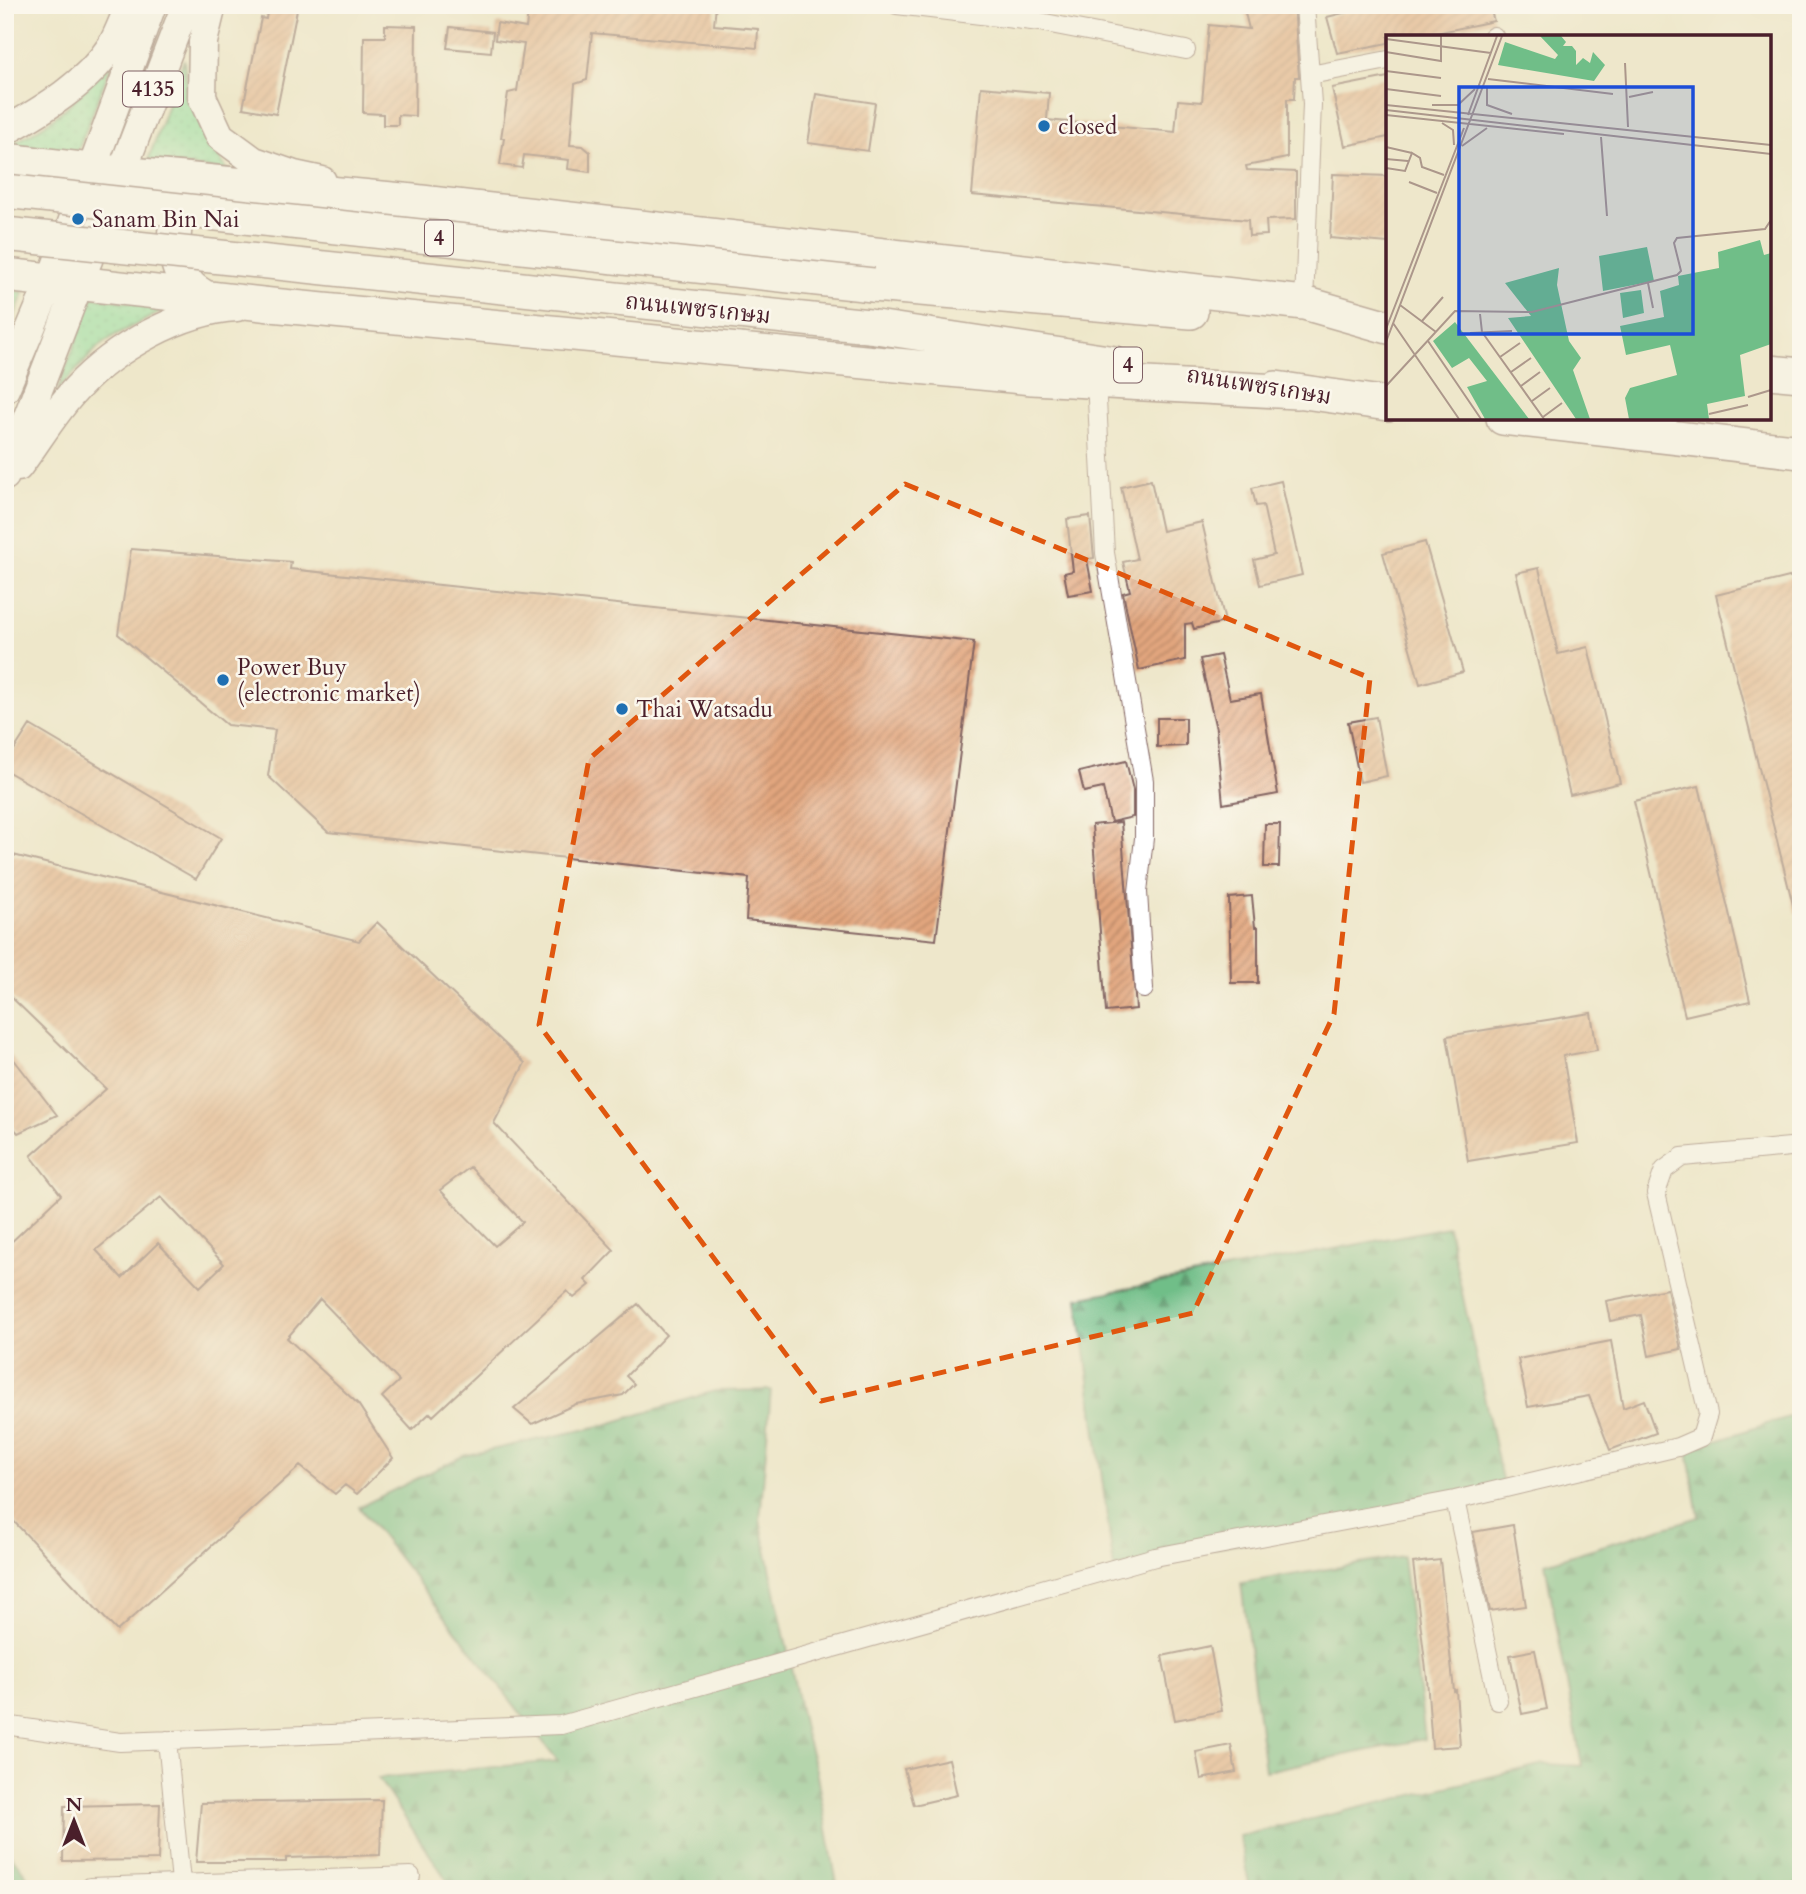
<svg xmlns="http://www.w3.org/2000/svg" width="1806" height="1894" viewBox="0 0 1806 1894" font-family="Cardo,'Noto Serif Thai',serif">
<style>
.grass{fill:url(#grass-dots);stroke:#6a8066;stroke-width:2}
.forest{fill:url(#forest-firs);stroke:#5d6e5a;stroke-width:2}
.building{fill:url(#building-hatch);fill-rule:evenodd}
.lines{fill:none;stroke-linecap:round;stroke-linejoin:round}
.street-casing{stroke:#836563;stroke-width:20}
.primary-casing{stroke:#836563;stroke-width:31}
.highway-casing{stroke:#836563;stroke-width:36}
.street{stroke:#fff;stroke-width:18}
.primary{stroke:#fff;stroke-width:28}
.highway{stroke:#fff;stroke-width:33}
.highway-bridge-casing{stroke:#836563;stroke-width:36;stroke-linecap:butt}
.highway-bridge{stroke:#fff;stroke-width:33}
.marked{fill:none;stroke:#e0560e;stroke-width:5;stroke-dasharray:14 9;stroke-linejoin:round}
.poi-dot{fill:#1f6fb2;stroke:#fbf7ec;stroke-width:2.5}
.labels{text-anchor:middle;stroke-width:5;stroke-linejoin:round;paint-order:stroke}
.shield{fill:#fbf7ec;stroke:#7f6065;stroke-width:2}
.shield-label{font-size:21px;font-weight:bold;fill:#4a1f2b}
.poi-label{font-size:23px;fill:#4a1f2b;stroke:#fbf7ec;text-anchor:start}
.street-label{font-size:23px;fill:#4a1f2b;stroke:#fbf7ec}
.inset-road{fill:none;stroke:#ac978b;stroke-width:2}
.view{fill:#1d4ed8;fill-opacity:0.15;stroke:#1d4ed8;stroke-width:3.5}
.inset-edge{fill:none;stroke:#4a1f2b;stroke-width:3.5}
</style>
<defs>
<pattern id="grass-dots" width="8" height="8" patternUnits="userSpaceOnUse" patternTransform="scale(1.75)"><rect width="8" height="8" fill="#8be0a2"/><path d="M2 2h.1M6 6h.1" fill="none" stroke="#79c08c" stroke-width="1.8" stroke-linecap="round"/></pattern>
<pattern id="forest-firs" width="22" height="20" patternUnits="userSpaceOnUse" patternTransform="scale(1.75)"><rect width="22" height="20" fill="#70be88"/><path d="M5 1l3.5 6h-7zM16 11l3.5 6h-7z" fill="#5e9a6f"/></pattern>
<pattern id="building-hatch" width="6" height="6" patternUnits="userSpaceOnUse" patternTransform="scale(1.75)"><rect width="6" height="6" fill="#e2a67e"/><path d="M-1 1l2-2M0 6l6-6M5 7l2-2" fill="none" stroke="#b98767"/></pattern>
</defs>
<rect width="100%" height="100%" fill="#fbf7ec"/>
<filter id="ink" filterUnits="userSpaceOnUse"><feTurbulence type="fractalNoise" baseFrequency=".0143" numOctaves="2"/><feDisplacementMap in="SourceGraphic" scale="14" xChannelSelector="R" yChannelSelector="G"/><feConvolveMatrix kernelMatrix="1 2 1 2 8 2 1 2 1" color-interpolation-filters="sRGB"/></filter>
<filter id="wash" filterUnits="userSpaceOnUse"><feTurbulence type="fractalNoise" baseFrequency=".00686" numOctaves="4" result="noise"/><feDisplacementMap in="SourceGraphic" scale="28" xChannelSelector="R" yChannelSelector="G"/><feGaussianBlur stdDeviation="1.57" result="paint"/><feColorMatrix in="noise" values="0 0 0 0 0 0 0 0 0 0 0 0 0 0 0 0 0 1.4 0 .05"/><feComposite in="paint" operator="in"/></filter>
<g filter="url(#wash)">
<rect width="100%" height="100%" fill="#eee7cb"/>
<path class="grass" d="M184,59C187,104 202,134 228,171L148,161Z
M113,60L78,151L5,146C50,130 81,93 113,60Z
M5,290L24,292L5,339Z
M93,297L169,308L115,335L98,347L57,391Z"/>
<path class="forest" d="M1448,1227L1504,1489L1114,1569L1078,1298Z
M771,1390L760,1520L805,1733L816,1770L838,1889H453L378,1778L558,1761L359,1507L463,1456L605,1425L715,1391Z
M1801,1415V1889H1250L1239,1836L1544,1764L1582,1766L1545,1563L1699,1517L1688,1449L1792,1416Z
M1403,1557L1425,1739L1265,1771L1241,1583Z
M5,1847L37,1889H5Z"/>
<g id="blocks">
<path class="building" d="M268,5H298L276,114L243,108L261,18L266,19Z
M529,5H716L714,25L758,29L757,48L592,33L587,80L575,84L570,145L583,146L590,152V172L568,169L569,160L524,155L522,168L500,165L504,138H501L508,93L517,91L524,44L495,40L497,23L526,28Z
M1243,5H1294L1299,77H1295L1294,99H1287V158L1246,166L1247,170L1296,172V219L1266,220L1267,235L1249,236L1248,220L972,195L981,87L1049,93L1047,120L1175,132L1178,100L1202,102L1209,25L1249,29Z
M1376,5H1489L1494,21L1417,37H1388V43L1337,53L1327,17Z
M385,25L416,26L415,116L398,115V125H383V114L363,113L364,37H385Z
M450,27L493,32L491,52L447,48Z
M1388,77V137L1345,146L1332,88Z
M816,94L875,103L868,151L808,143Z
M1333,174L1388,176V243L1330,238Z
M1151,480L1162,531L1202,522L1225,622L1194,629L1192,623L1185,624V660L1139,670L1123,593L1130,591L1123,562L1137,559L1121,487Z
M1281,481L1302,575L1260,585L1254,560L1274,555L1263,505L1256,506L1252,488Z
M1090,516L1094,558L1087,559L1093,591L1068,595L1064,573L1073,571L1067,519Z
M1425,542L1463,672L1420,684L1383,553Z
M131,549L291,562L290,569L974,642L936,940L746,920L749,878L328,832L268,776L275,730L227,725L118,634Z
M1539,568L1558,654L1588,647L1620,783L1570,795L1516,573Z
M1801,574V657L1796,658L1801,677V912L1795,913L1716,595Z
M1220,655L1230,699L1261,694L1278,794L1223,804L1216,729L1200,659Z
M1376,717L1387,776L1360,782L1348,722Z
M1157,718H1186V746L1157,747Z
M30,725L221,838L196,879L5,770V764Z
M1126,761L1133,790V817L1111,822L1103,788L1084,792L1079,772Z
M1699,786L1750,1001L1685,1016L1634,801Z
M1121,822L1136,1009L1106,1012L1092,825Z
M1265,824H1280L1279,867H1264Z
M5,853L359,941L377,922L525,1063L494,1123L614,1250L585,1280L590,1285L574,1298L567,1291L433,1416L430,1413L412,1430L382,1397L399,1381L320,1299L287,1338L358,1404L393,1458L357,1494L345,1485L335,1494L300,1466L117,1631L5,1512V1248L61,1195L31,1156L106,1089L5,991ZM470,1167L523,1222L495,1246L440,1190ZM161,1197L224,1264L200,1287L158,1243L122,1278L96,1250Z
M1252,896L1255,927H1258V983H1231L1229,898Z
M1591,1013L1597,1050L1563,1056L1578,1143L1468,1161L1447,1036Z
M5,1048L57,1115L18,1133L5,1118Z
M1667,1289L1681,1349L1649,1356L1641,1315L1610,1321L1606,1301Z
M638,1304L666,1335L626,1376L634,1384L623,1395L576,1404L532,1424L514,1409Z
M1611,1341L1623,1408L1644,1400L1656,1433L1610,1450L1589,1396L1528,1407L1518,1359Z
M1513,1525L1526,1606L1490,1611L1473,1532Z
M1440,1560L1454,1691L1456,1690L1460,1746L1432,1748L1427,1678L1413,1563Z
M1210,1646L1222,1711L1175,1720L1162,1656Z
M1535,1650L1547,1709L1522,1714L1510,1655Z
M1231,1745L1236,1772L1201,1779L1196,1752Z
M949,1759L957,1795L914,1805L904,1769Z
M382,1800L380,1855L286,1858V1862H196L201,1803Z
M160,1804L158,1860L63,1861L64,1806Z"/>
</g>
</g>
<g filter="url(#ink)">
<use href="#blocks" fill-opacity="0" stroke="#836563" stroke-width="2"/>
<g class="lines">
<g class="street-casing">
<path id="street" d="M897,5L1040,22L1186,50
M1492,37L1494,36
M1310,75L1388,60
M1304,303L1312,104L1305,5
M1096,381L1105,553L1144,781V838L1138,892L1144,989
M1455,1500L1498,1701
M5,1725L120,1742L561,1725L1155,1557L1455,1500L1678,1447L1701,1437L1708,1414L1656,1193L1664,1170L1682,1157L1801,1146
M167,1740L181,1882L185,1889
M90,1887L411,1876"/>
</g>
<g class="primary-casing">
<path id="primary" d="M212,5L203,42L202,97L220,136L254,161L294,175L322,181
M5,131C43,110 88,83 112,45C119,33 124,18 130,5
M5,389L51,280L152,5
M18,467C37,442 54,412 76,389C114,348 181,310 237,307
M5,476L186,5"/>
</g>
<g class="highway-casing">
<path id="highway" d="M5,160L90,170L413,201L1304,303L1388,327
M199,192C167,206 169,260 188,284C192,290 200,294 206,298
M5,275L271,305L1032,378L1297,392
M873,285L1191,312
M869,326L1115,363
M1769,372L1801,375
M1276,388L1388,404
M1503,418L1801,452"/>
</g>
<use href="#street" class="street"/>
<use href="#primary" class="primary"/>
<use href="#highway" class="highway"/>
<g class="highway-bridge-casing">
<path id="highway-bridge" d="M5,191L873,285
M5,234L869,326"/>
</g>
<use href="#highway-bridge" class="highway-bridge"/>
</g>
</g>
<path d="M0 0H1806V1894H0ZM905,484L1370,678L1334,1014L1193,1313L821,1401L539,1025L589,759Z" fill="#eee7cb" fill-opacity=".55" fill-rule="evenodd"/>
<path class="marked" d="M905,484L1370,678L1334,1014L1193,1313L821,1401L539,1025L589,759Z"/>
<g class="poi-dot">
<circle cx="1044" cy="126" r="7"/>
<circle cx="78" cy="219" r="7"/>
<circle cx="223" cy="680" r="7"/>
<circle cx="622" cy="709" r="7"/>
</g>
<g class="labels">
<g class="shield">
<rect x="123" y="71.5" width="60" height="35" rx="5"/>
<rect x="425" y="220.5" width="28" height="35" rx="5"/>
<rect x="1114" y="347.5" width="28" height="35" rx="5"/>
</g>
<g class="shield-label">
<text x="153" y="96">4135</text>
<text x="439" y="245">4</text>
<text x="1128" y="372">4</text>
</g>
<g class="poi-label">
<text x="1058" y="134">closed</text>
<text x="92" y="227">Sanam Bin Nai</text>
<text x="237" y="675">Power Buy<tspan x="237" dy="26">(electronic market)</tspan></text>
<text x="636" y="717">Thai Watsadu</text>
</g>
<g class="street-label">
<text transform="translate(698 308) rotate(6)" y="8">ถนนเพชรเกษม</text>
<text transform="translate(1259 385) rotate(9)" y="8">ถนนเพชรเกษม</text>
</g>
</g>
<g transform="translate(1386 35)">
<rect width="385" height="385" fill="#eee7cb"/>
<path d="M154,1H175L180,7L177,11H186L190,16V30L197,23L204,28L207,17L219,30L208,46L112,30L119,7L169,24L172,20ZM374,205L378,220L385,218V309L354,320L359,361L321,369L323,384H243L239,363L244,353L291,340L284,310L240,320L234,291L278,282L274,256L293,250L292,241L333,233L332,217ZM261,212L268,246L217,256L213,221ZM173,233L171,250L183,306L195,323L187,335L204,384H190L122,283L145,281L119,248ZM255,255L258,278L237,283L234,258ZM69,287L143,384H99L81,352L101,346L83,323L66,333L47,306Z" fill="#70be88"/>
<path class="inset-road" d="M0,4L105,18M0,17L55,26V1M239,28L242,92M0,36L55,43M102,44L227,59M101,52V70L126,79M0,54L55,61M243,62L267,57M0,70L385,110M46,70H72L89,54M0,75L385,119M0,80L178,99M82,80L111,1M56,88L67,95L68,110M215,102L221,181M76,111L101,93M0,112L26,118M0,124L22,126M0,133L19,136L26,118L34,123L36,132L58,140M23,147L51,158M262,248L267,273M14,270L50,297M94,279L96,297L158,384M36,286L57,262M7,288L73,384M0,294L78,93M84,298L126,296M42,306L95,384M0,307L116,1M114,322L134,308M125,337L145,323M0,351L69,276L146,277L291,240L295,236L288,208L291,203L379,194L385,185M135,351L154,337M362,362L385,355M146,366L164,353M323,379L362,370M157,382L176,368"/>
<path class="view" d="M73,52H307V299H73Z"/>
<rect width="385" height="385" class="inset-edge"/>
</g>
<rect width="1806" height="1894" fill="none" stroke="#fbf7ec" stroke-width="28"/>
<g transform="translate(74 1821)" stroke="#fbf7ec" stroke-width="5" paint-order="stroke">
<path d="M0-5L12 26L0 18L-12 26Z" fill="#4a1f2b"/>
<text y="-10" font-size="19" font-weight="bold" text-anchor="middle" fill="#4a1f2b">N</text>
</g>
</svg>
